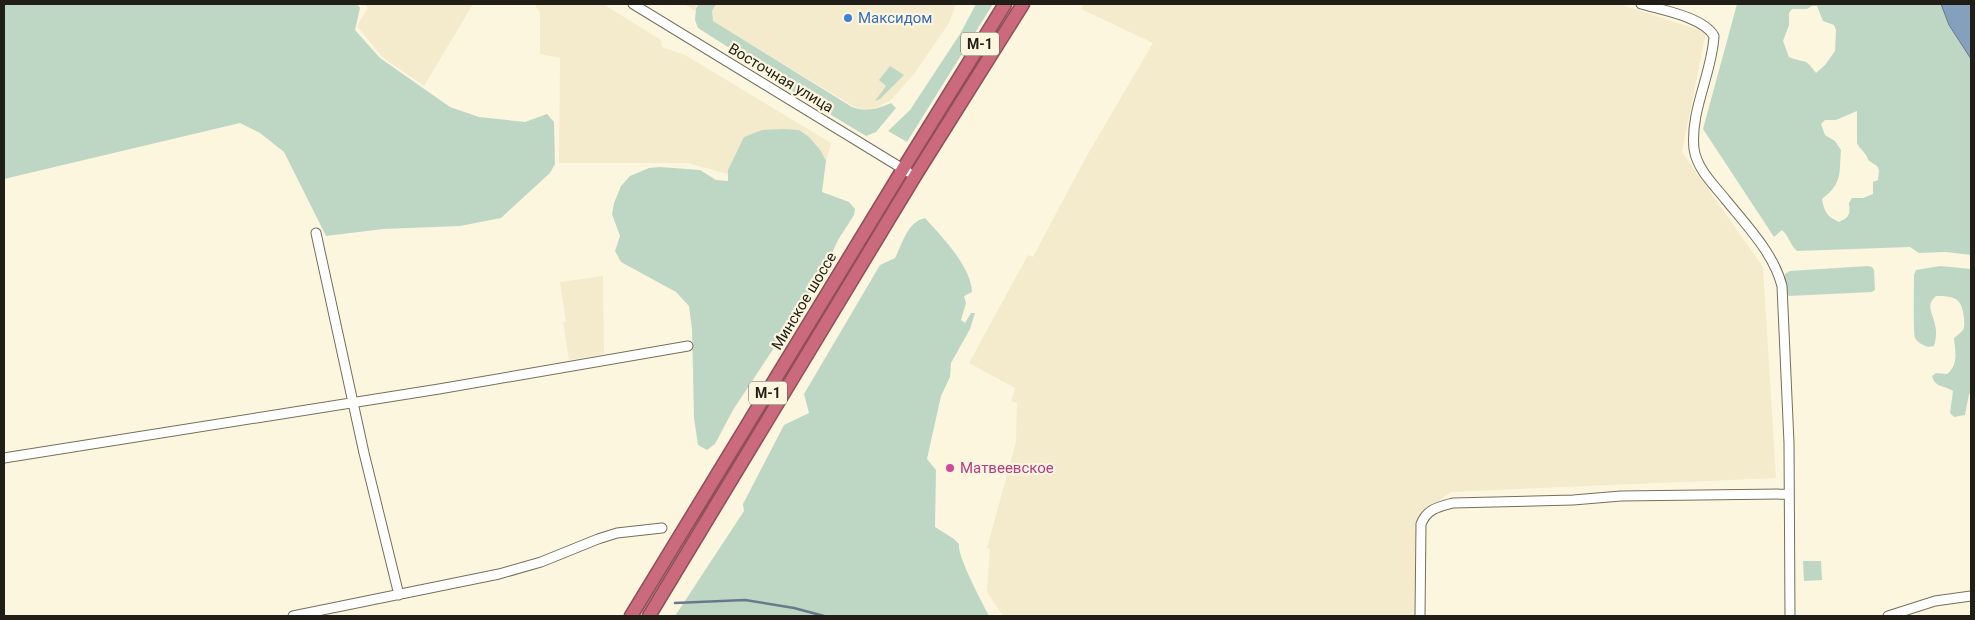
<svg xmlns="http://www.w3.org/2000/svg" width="1975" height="620" viewBox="0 0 1975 620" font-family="Roboto,sans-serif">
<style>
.built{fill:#f4ebcd}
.green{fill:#bed7c5;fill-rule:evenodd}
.water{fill:#85a0bc;stroke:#67798a}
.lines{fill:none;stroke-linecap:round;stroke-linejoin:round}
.stream{stroke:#67798a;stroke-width:2.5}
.minor-casing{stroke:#756f5b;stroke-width:11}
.highway-casing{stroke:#8f4f59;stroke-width:15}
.minor{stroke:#fff;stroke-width:9}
.highway{stroke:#cb6a7d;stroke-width:12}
.shop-dot{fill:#3f7fe0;stroke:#fcf6df;stroke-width:2}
.hotel-dot{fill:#d1479c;stroke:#fcf6df;stroke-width:2}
.labels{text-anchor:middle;stroke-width:4.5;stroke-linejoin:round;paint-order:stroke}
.shield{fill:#fcf6df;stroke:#625f52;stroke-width:1}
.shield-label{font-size:14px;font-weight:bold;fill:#201e16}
.shop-label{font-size:15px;fill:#366cbe;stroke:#fcf6df;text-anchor:start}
.street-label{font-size:15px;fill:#201e16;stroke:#fcf6df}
.hotel-label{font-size:15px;fill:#b23c85;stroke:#fcf6df;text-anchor:start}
</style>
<rect width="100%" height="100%" fill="#fcf6df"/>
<path class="built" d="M365,4H473L424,86L382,57L357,26L368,8Z
M534,4H603L661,40L662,47L685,55L831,143L817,197L687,163H559L560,58L540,54V12Z
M684,4H956L949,23L914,74L890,101L870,110L862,109L853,106Z
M1084,4H1619L1706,32L1682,152L1763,267L1776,478L1451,492L1423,512L1420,519L1416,616H1003L987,592L990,549L987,548L1016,442L1017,403L1011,401L1015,388L969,363L1028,255L1033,257L1085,159L1153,43L1081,9Z
M603,276L604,354L569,360L563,322H566L560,282Z"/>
<path class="green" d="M4,4H357L360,8L355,30L380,58L450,107L479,117L525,122L547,114L554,122L555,164L550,173L501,218L460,226L383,229L326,236L284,152L260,133L240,123L4,179Z
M699,4H716L712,11L713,21L852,107C867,112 877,109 891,103L896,108L876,132L866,136L772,79L742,56L698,28L695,20L696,9Z
M976,4H993L907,142L888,131L910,110L960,34Z
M1737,4H1941L1949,25L1971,59V255L1946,252L1919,253L1910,247L1797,251C1790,245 1789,236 1782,230L1774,237L1703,129ZM1812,6H1817L1823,21L1834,25L1836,30L1835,51L1825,65L1816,73C1804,56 1805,64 1789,57L1783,41L1789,25V13L1792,9H1807ZM1857,111V143C1860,150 1867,153 1868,160L1877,166L1879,170L1878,180L1873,182V194L1863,198H1852L1849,203C1850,214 1850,217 1839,222C1827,217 1824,211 1822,199C1843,183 1839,173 1841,150L1835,141L1825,135L1821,124L1825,120H1836Z
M890,66L904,75L880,99L875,101L886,86L879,80Z
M785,129L799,130L809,137L821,151L826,161L822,192L849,202L855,209L854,215L838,240L822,275L733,410L715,444L707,450L698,445L694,418L692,329L689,306L676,292L621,262L615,251L620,236L612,214L614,203L621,186L630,176L649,168L660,167L700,170L716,180L728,181V170L744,137L762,130Z
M925,218C942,237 971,266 972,292L964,296L966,303L961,320L965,323L971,313H975L970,329L951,363L950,377L941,396L927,459L936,470L935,527L954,539L959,544C957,556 982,602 989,616H675L744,511L743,504L784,425L809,413L804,394L880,265L895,258C903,243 907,222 925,218Z
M1868,266L1872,267L1874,270L1875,290L1872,292L1789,296L1785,292V274L1790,271Z
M1940,266L1971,269V393L1969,394L1965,415L1954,417L1950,413L1953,391C1944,385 1935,388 1932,376L1936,373L1947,374C1959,365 1955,351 1954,338C1957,335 1961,333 1963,330C1965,326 1964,322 1964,318C1962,298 1955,296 1936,296C1925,306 1933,313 1935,325C1937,331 1936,340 1934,346L1928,347C1923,345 1918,343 1915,338C1913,334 1914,285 1914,275L1916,270Z
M1803,561H1821L1822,580L1804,581Z"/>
<path class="water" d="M1941,4H1971V59L1949,25Z"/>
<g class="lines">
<path class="stream" d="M675,603L745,600L794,608L824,616"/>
<g class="minor-casing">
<path id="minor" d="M633,4L908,172
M1641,4C1662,10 1703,17 1714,36C1712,74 1690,110 1694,149C1697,169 1714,185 1726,200C1747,226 1774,254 1782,286L1789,443L1790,616
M316,233L364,453L399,595
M4,458L439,389L688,346
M293,616L499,574L541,562L598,539L617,533L662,528
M1420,616L1421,524C1427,509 1438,507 1453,503L1573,500L1621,496L1789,494
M1888,616L1935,601L1971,596"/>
</g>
<g class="highway-casing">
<path id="highway" d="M631,616L903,169L1005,4
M649,616L915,176L1023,4"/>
</g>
<use href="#minor" class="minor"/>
<use href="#highway" class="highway"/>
</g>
<circle class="shop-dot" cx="848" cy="18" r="5"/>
<circle class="hotel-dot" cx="950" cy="468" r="5"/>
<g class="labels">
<g class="shield">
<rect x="961" y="32.5" width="38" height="23" rx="4"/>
<rect x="749" y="381.5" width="38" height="23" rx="4"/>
</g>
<g class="shield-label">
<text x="980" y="49">М-1</text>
<text x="768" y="398">М-1</text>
</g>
<g class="shop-label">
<text x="858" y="23">Максидом</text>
</g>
<g class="street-label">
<text transform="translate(781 78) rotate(31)" y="5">Восточная улица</text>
<text transform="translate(804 301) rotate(-59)" y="5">Минское шоссе</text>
</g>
<g class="hotel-label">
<text x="960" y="473">Матвеевское</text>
</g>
</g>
<rect width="1975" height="620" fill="none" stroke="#201e16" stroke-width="10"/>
</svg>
